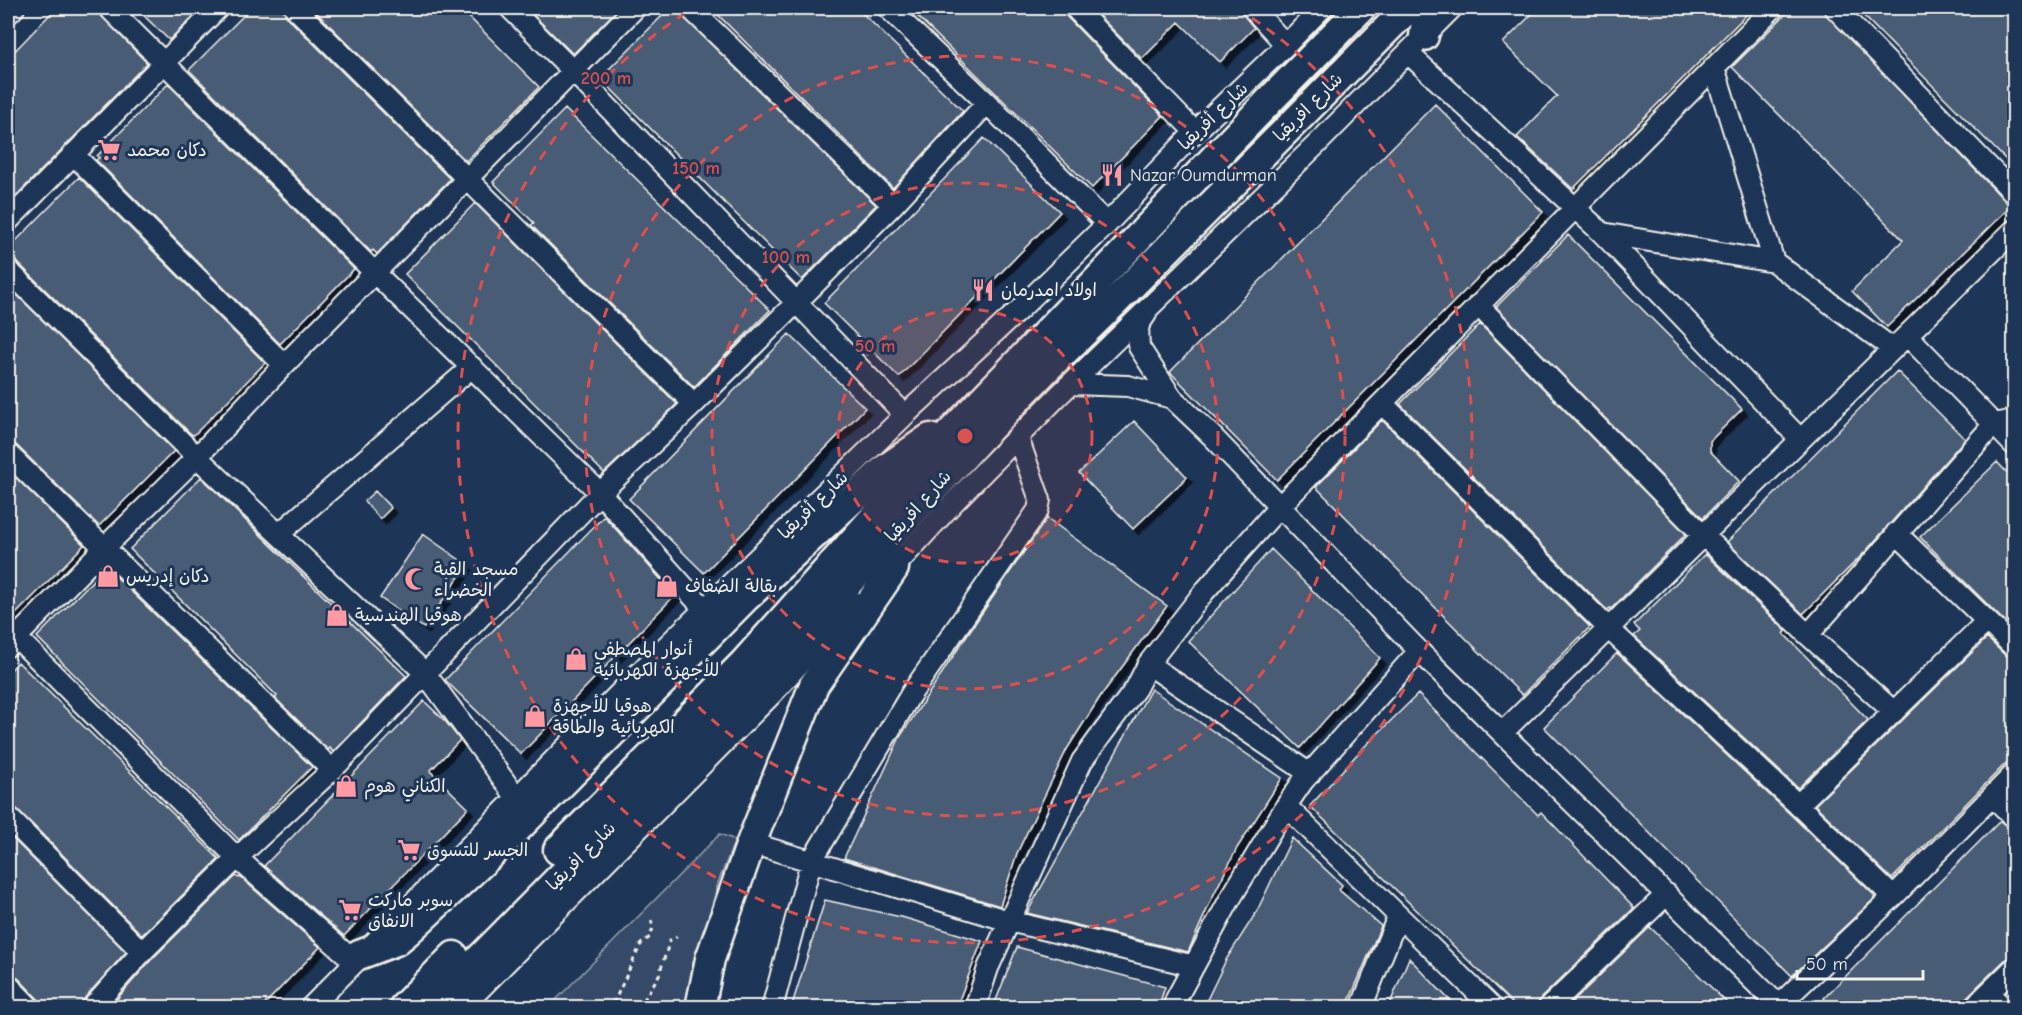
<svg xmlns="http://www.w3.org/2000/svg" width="2022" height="1015" viewBox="0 0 2022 1015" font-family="'Comic Neue','Playpen Sans Arabic',sans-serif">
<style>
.green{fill:#354a67;stroke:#949ea8;stroke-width:1.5}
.building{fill:#485b74;stroke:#f4f1e8;stroke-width:1.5;filter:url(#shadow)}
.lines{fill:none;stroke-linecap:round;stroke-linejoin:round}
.minor-casing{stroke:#f4f1e8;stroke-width:24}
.highway-casing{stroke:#f4f1e8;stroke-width:33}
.path{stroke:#f4f1e8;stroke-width:3;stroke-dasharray:4.5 4.5;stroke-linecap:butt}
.minor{stroke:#1d3557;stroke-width:20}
.highway{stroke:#1d3557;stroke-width:28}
.ring{fill:none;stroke:#dc504e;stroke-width:3;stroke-dasharray:10 8}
.labels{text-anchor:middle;stroke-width:6;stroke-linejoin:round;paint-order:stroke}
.street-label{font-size:18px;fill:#f4f1e8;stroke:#1d3557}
.poi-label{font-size:18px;fill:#f4f1e8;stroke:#1d3557;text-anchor:start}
.centre{fill:#dc504e;stroke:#1d3557;stroke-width:3}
.ring-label{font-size:18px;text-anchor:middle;font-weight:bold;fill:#dc504e;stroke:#1d3557;stroke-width:6;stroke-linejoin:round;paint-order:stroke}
</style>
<defs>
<filter id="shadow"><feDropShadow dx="5.5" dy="5.5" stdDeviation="0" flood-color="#0009"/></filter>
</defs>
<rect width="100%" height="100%" fill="#1d3557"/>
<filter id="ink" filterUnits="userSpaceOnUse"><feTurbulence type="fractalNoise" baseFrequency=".0167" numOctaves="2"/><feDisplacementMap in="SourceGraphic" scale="12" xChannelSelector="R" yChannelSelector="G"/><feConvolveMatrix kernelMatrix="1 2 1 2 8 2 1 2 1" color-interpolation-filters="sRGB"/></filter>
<g filter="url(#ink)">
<path class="green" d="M720,834L735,840L718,883L684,1007L548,1008Z"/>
<path class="building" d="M56,8H94L147,63L8,204V58Z
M136,8H202L169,40Z
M251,8H283L287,17L449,178V180L377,254L373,250L371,252L189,70Z
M312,8H460L539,87L466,161Z
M526,8H619L573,54Z
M670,8H674L876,205L802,280L600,78Z
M711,8H857L963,111L893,188Z
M909,8H1063L1066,16L1163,116L1092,188Z
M1091,8H1238L1254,28L1220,62L1179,22L1142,59Z
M1538,8H1753L1573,189L1517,137L1557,96L1503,43Z
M1792,8H1820L2005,201L2012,205L1887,327L1852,291L1903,240L1732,67Z
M1856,8H2002L2014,20V168Z
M168,84L354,269L280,344L96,160L99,158L97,156Z
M1435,104L1543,212L1277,480L1170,372Z
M565,109L770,310L694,387L531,225L534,223L493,182Z
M984,138L1060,212L899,377L824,303Z
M79,177L265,363L194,435L191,434L16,261L8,258V249Z
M475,203L677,404L604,473L405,274Z
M1568,235L1742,409L1710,441V451L1739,481L1703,518L1496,307Z
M8,286L174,451L99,526L16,445L8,442Z
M1480,324L1686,534L1611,609L1610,608L1607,610L1400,404Z
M789,334L865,408L704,573L629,499Z
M1897,371L1965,439L1866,551L1803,614L1727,542Z
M1382,420L1590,627L1522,695L1316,487Z
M1134,421L1187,477L1133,529L1079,473Z
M1997,462L2014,480V631L1920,537Z
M8,470L84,545L12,618L8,617Z
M201,477L406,676L333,752L330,748L328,750L275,698L277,696L130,549Z
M375,491L391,508L380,519L364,501Z
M604,516L675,595L521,754L445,680Z
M1047,518L1167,606L1100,697L1067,749L1017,853L1000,906L844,858L900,737L967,635Z
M423,534L467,565L424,628L380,598Z
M1271,549L1380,658L1300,748L1188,641Z
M1705,554L1786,631L1784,634L1868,720L1798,788L1634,636L1640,631L1634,625Z
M106,567L312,767L239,840L37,637Z
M1987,638L2006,656L2014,659V755L1892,879L1815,805Z
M1617,653L1790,814L1875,896L1873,900L1792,976L1544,727Z
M18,662L219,859L142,935L17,809L8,805V673Z
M1151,689L1282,778L1237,848L1213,896L1188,952L1027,913Z
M1418,694L1538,815L1541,812L1634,908L1540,999L1536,1008H1517L1310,806L1361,750Z
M424,701L446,722L460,740L430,771L468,808L344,936L264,866Z
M2000,821L2010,829L2014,830V956L2006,959L1980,984L1964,1000L1961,1008H1833L1824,998Z
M8,834L126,952L83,1000L80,1008H42L39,1000L17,977L8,973Z
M1292,838L1342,885L1339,890L1381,926L1346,1008H1203L1227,958L1256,913Z
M236,876L239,878L240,877L320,947L261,1008H109L151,960Z
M825,900L905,918L982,941L956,1008H791Z
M1650,927L1732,1008H1566Z
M1017,947L1165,987L1158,1008H993Z
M1409,958L1457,1008H1388Z"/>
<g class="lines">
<g class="minor-casing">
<path id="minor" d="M109,8L375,273L600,493L705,610
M295,8L694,404
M510,8L573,71L905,415
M690,8L893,205
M888,8L987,103L1107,224
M1075,8L1195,132
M1252,8L1286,45
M1835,8L2014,193
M8,14L14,8
M1408,53L1602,233L1800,439
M1714,67L1774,262
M73,154L284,365
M8,221L218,8
M1602,233L1774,262L1893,349
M8,270L197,457L425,673L517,798
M1478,305L1703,535L1808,635L1894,712
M1146,314L1138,326L1139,347L1172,398L1212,436L1419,651L1781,1008
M1907,335L2014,445
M1072,384L1128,386L1172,398
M1382,403L1608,628L1798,805L1893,897
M8,454L332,770
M1896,533L2014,647
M279,534L472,367
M886,576L955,501L1057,397L1319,142L1452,8
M8,629L237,858L354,961
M1808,635L1994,424L2014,420
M8,646L104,548L197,457L284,365L635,8
M1148,664L1310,774
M1502,733L2014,230
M1993,796L2014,818
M1798,805L1987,621
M1286,806L1493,1008
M8,817L142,952
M751,843L1009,921L1194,966
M8,985L30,1008
M1988,993L2004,1008
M1779,1005L1893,897L2014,774
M92,1008L142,952L237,858L332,770L600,493L694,404L797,302L893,205L987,103
M310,1008L655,657L905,415L1020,309L1107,224L1195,132L1286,45L1322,8
M461,1008L772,694L823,638L859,603
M772,1008L811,862L911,694L1038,510L1040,500L1018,438
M975,1008L988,968L1082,761L1136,688L1148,664L1204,592L1279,507L1773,8
M1173,1008L1176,999L1230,899L1286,806L1303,781L1419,651
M1361,1008L1398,916
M1548,1008L1667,894
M1973,1008L2014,968"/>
</g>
<g class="highway-casing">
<path id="highway" d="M1424,36L1428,8
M558,850L743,664L941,443L1274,96L1361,8
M359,955L396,941L407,932L507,839L746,597L884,470L930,438
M403,1008L454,956
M431,1008L807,628L978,440L1045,370L1113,304L1408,8
M700,1008L710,959L751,843L814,685L894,568"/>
</g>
<path class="path" d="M605,1008L615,1000L641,944L650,937L653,928L651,919
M639,1008L659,975L670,940L677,937"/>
<use href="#minor" class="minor"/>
<use href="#highway" class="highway"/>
</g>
</g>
<circle cx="965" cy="436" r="127" fill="#dc504e" fill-opacity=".12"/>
<g class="ring">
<circle cx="965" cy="436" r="127"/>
<circle cx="965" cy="436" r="253"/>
<circle cx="965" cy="436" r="380"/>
<path d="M1237 8A507 507 0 1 1 693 8"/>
</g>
<defs>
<g id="supermarket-bare" transform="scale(1.8)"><path d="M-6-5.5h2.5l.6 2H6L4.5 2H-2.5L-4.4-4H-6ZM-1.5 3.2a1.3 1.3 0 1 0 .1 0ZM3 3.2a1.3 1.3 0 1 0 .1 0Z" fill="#ff9aa2" stroke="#1d3557" stroke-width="2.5" paint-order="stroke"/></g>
<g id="restaurant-bare" transform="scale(1.8)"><path d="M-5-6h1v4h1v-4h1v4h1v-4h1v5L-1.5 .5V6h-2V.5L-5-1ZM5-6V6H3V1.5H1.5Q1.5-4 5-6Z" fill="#ff9aa2" stroke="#1d3557" stroke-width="2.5" paint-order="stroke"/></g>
<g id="shop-bare" transform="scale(1.8)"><path d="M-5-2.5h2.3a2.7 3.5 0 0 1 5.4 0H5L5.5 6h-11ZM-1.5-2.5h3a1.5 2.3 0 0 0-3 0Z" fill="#ff9aa2" stroke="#1d3557" stroke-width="2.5" paint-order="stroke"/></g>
<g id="mosque-bare" transform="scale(1.8)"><path d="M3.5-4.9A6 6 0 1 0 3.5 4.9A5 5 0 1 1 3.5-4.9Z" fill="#ff9aa2" stroke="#1d3557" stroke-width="2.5" paint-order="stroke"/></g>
</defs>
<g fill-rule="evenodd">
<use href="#supermarket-bare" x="109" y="150"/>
<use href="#restaurant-bare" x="1112" y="175"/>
<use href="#restaurant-bare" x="983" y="290"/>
<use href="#shop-bare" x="108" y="576"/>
<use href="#mosque-bare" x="416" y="579"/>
<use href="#shop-bare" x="667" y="586"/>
<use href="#shop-bare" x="337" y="615"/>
<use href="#shop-bare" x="576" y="659"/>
<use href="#shop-bare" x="535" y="716"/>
<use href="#shop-bare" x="346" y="786"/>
<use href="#supermarket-bare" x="409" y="850"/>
<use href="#supermarket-bare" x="350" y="910"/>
</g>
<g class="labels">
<g class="street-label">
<text transform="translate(1308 107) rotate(-45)" y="6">شارع افريقيا</text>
<text transform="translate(1213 116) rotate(-44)" y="6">شارع أفريقيا</text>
<text transform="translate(813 505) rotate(-44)" y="6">شارع أفريقيا</text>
<text transform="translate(918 506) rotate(-48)" y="6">شارع افريقيا</text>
<text transform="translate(581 856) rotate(-45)" y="6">شارع افريقيا</text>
</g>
<g class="poi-label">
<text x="127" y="156">دكان محمد</text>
<text x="1130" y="181">Nazar Oumdurman</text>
<text x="1001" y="296">اولاد امدرمان</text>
<text x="434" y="575">مسجد القبة<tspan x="434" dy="21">الخضراء</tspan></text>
<text x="126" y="582">دكان إدريس</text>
<text x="685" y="592">بقالة الضفاف</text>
<text x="355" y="621">هوقيا الهندسية</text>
<text x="594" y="655">أنوار المصطفى<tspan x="594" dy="21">للأجهزة الكهربائية</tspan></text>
<text x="553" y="712">هوقيا للأجهزة<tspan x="553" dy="21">الكهربائية والطاقة</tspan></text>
<text x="364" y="792">الكناني هوم</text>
<text x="427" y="856">الجسر للتسوق</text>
<text x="368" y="906">سوبر ماركت<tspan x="368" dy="21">الانفاق</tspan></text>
</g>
</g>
<circle cx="965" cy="436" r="9" class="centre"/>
<g class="ring-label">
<text x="606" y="84">200 m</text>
<text x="696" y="174">150 m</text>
<text x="786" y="263">100 m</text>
<text x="875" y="352">50 m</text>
</g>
<rect width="2022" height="1015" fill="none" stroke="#1d3557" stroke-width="30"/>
<rect x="15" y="15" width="1992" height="985" fill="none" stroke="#f4f1e8" stroke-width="2" filter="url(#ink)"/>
<path d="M1797 970v9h126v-9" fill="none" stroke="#f4f1e8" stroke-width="3"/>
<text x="1806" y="970" font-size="18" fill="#f4f1e8" stroke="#1d3557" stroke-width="4.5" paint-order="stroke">50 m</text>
</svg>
